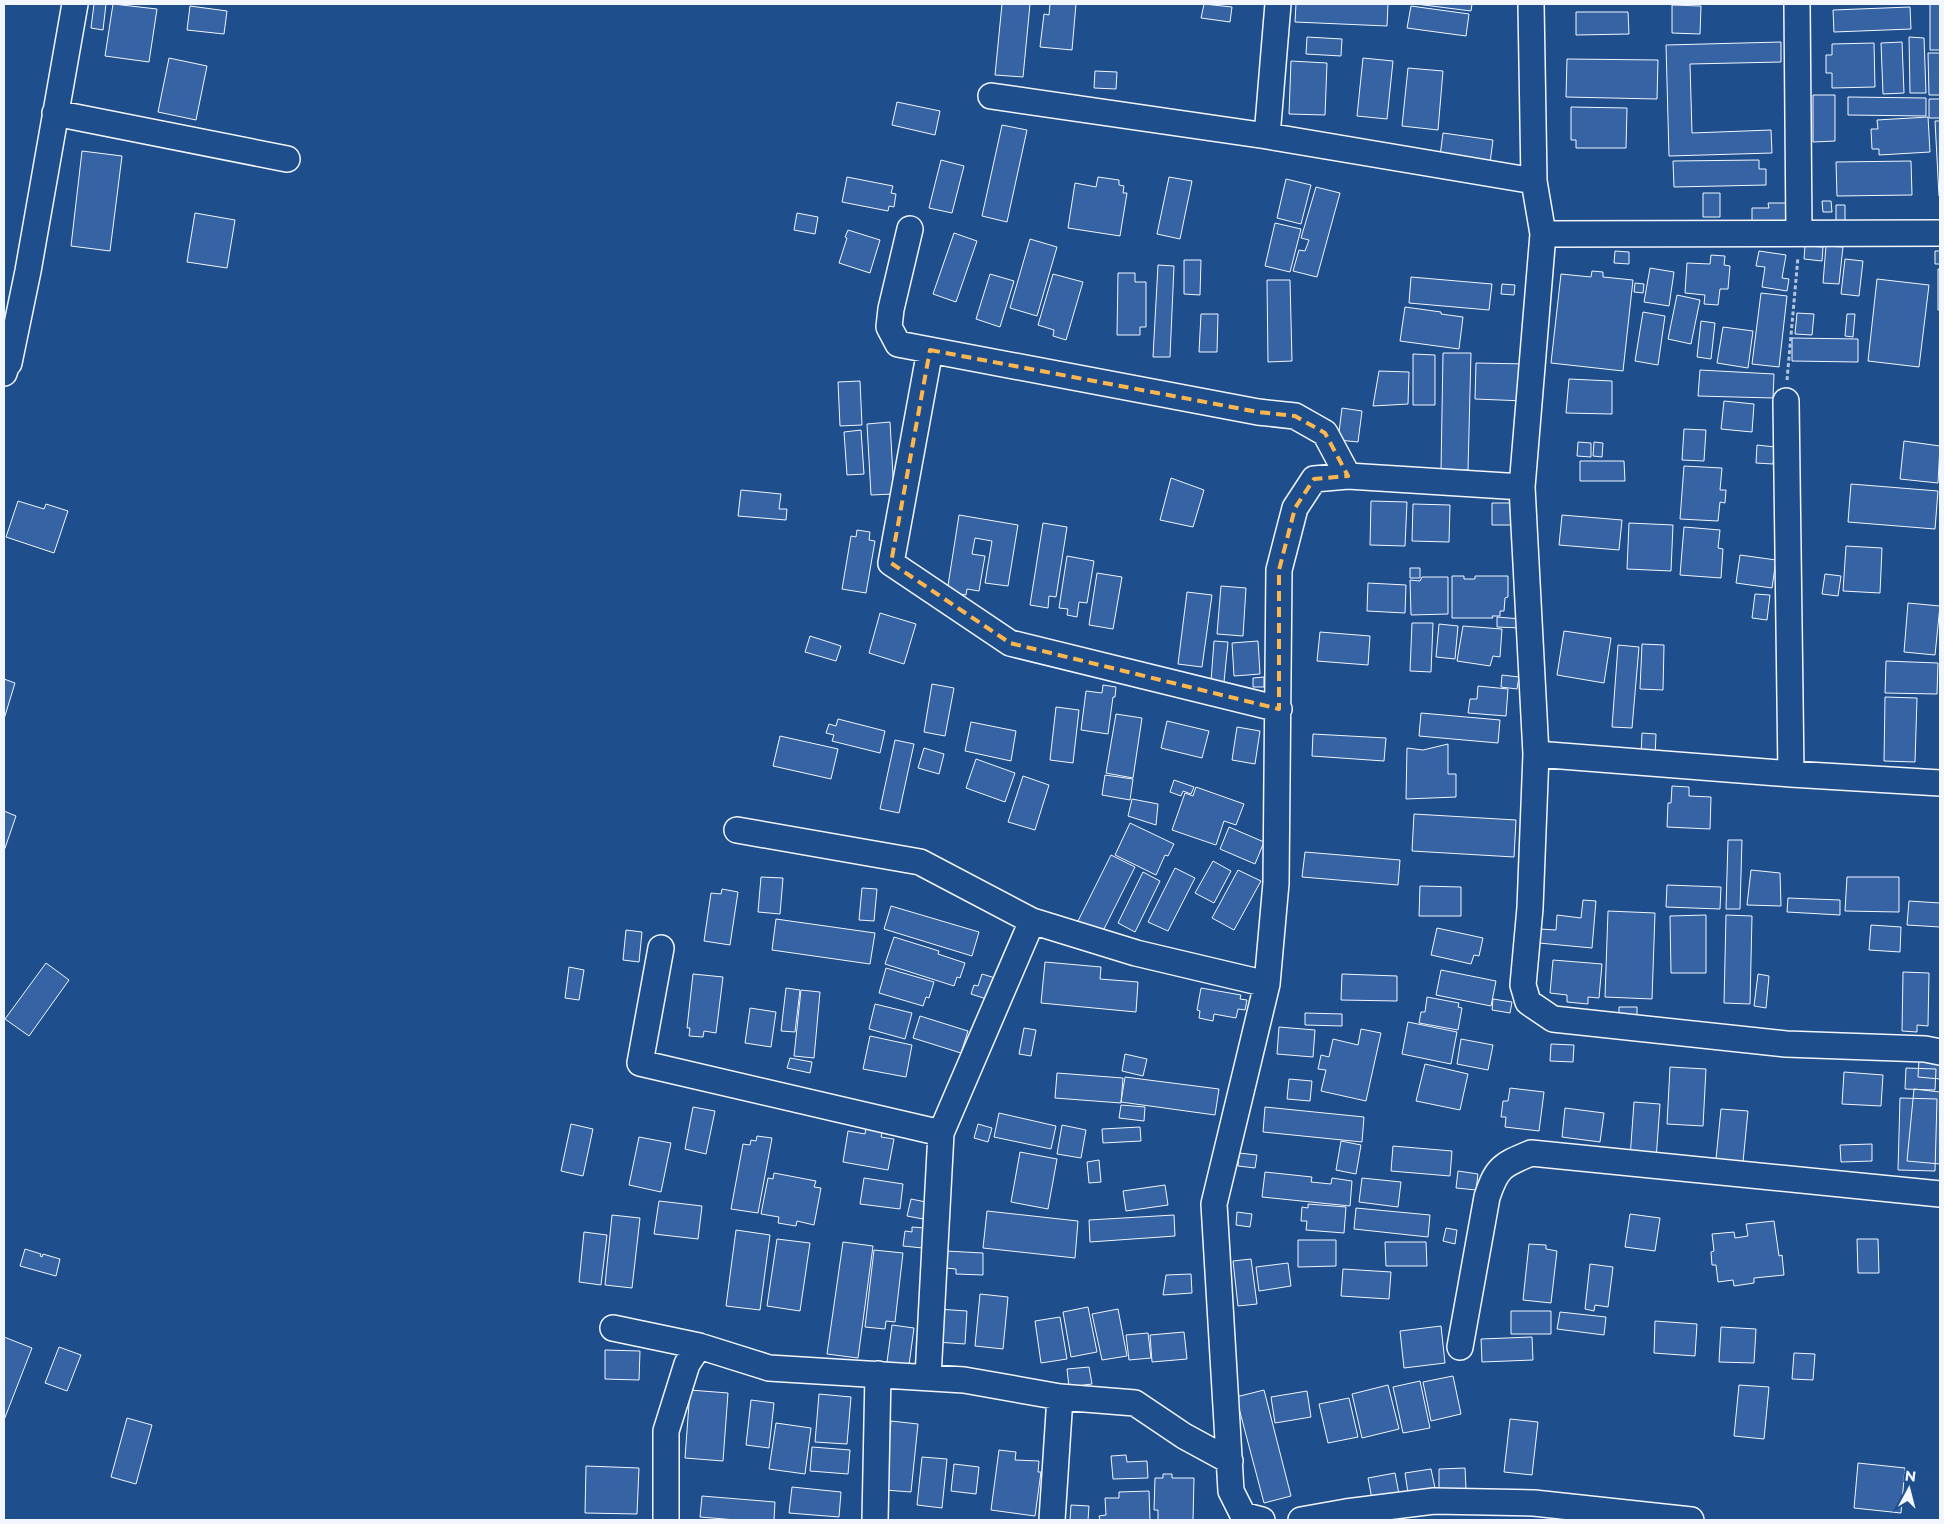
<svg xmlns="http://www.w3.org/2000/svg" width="1944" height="1524" viewBox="0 0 1944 1524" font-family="Montserrat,sans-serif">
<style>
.building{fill:#3563a3;stroke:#f2f6ff}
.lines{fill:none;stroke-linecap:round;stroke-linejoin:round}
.minor-casing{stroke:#f2f6ff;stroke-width:28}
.path{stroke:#b3c4dc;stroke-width:3;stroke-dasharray:4 2.5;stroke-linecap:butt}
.minor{stroke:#1f4e8c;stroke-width:25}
.marked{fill:none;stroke:#ffb74d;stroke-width:4;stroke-dasharray:10 6;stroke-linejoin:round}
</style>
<rect width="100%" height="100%" fill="#1f4e8c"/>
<path class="building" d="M94,4H106L103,30L91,28Z
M113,4L157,9L149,62L105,56Z
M1002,4H1030L1023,77L995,75Z
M1050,4H1076L1072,50L1040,47L1044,14L1049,15Z
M1204,4L1232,7L1230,22L1201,18Z
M1296,4H1388L1387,26L1295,22Z
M1416,4H1472L1471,11Z
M1930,4H1940V50H1930Z
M1672,5L1701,6L1700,34L1672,33Z
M190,6L227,11L224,34L187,30Z
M1411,6L1469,14L1466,36L1407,28Z
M1910,7L1911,29L1834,32L1833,10Z
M1576,12H1628L1629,34L1576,35Z
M1307,37L1342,39L1341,56L1306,54Z
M1909,37L1924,38L1926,93H1910Z
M1781,42V62L1690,64L1692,133L1771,130L1772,153L1669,156L1666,45Z
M1902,42L1904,93L1883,94L1881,43Z
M1874,43L1875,87L1832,88V73H1826V55H1832V44Z
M1928,53H1940V95H1929Z
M169,58L207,66L196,120L158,112Z
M1363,58L1393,61L1387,119L1357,116Z
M1567,59L1658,60L1657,99L1566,97Z
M1291,61L1327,63L1325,115L1289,114Z
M1408,68L1443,71L1438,130L1402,126Z
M1095,71L1117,72L1116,89L1094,88Z
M1813,95H1835V141L1813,142Z
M1848,97L1926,98V116L1848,115Z
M1929,99H1940V118H1929Z
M897,102L940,111L935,135L892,125Z
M1571,107L1627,108L1626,148H1576V140H1571Z
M1928,117L1930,152L1879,155V149H1872L1871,129H1878L1877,120Z
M1935,121H1940V195L1939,196Z
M1002,125L1027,130L1007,222L982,216Z
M1443,133L1493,140L1490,163L1440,156Z
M82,151L122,156L110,251L71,246Z
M941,160L964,166L952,213L929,208Z
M1759,160V169H1766V185L1674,187L1673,161Z
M1911,161L1912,195L1837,196L1836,162Z
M847,177L893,186L891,193L896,194L894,207L889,206L888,211L842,202Z
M1098,177L1119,180V185L1124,186L1123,193H1127L1120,236L1068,228L1075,183L1096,187Z
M1169,177L1192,181L1180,239L1157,234Z
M1286,179L1311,185L1301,224L1277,218Z
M1316,187L1340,193L1317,277L1293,271L1299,250L1305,251L1309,240L1301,238Z
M1703,193H1720V217H1703Z
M1822,201H1831L1832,212H1823Z
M1768,203H1789V222L1752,223V208H1769Z
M1836,205H1845V226H1836Z
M195,213L235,220L227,268L187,262Z
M797,213L818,217L815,234L794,230Z
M1275,223L1301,229L1290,272L1265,266Z
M848,230L880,240L870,273L839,263L847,238L845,237Z
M954,233L977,241L956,302L933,294Z
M1030,239L1057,247L1037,316L1010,308Z
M1805,246L1823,247L1822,261L1804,259Z
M1826,246L1843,247L1839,284L1823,283Z
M1615,251L1629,252V264L1614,263Z
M1759,251L1786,255L1782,278L1789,279L1787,291L1762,287L1765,267L1756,266Z
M1935,251H1940V264H1935Z
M1711,255L1725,256L1724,265L1730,266L1728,289H1720L1718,305L1704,304L1705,295L1685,293L1687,263L1710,264Z
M1845,259L1863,261L1859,296L1841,294Z
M1184,260H1201L1200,295L1184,294Z
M1158,265L1174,266L1170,357H1153Z
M1650,268L1674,272L1669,306L1644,302Z
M1938,269H1940V310H1938Z
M1592,271L1603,272V277L1633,280L1623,371L1551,363L1561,274L1591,277Z
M1118,273H1135V282H1146V327H1140V335H1117Z
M990,274L1014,281L1000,327L976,319Z
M1053,274L1083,282L1066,340L1053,336L1054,330L1038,325Z
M1411,277L1492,284L1489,310L1409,303Z
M1877,279L1929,285L1919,367L1868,361Z
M1267,280H1290L1292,361L1268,362Z
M1635,283L1644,284L1643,293L1634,292Z
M1502,284L1515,285L1514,295L1501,294Z
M1761,293L1787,296L1779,367L1752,364Z
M1677,295L1700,300L1691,344L1668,339Z
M1405,307L1441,312V314L1463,317L1459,349L1400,341Z
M1643,312L1665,316L1658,365L1635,361Z
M1797,313L1814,314L1812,335L1795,334Z
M1201,314H1218L1217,352H1199Z
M1847,314H1855L1853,337L1845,336Z
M1701,321L1715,323L1711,359L1697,357Z
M1723,327L1753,331L1748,368L1717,363Z
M1792,338L1858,339V362L1792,361Z
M1443,353H1471L1468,470H1441Z
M1413,354L1435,355V405H1413Z
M1476,363L1527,364L1525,401L1475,399Z
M1700,370L1774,374L1773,398L1698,396Z
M1379,371L1409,372L1408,404L1373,406Z
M1569,379L1612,381V414L1566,413Z
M860,381L862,425L840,426L838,382Z
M1724,401L1754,404L1752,432L1721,429Z
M1342,408L1362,411L1358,442L1338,440Z
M890,422L894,494L871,495L867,424Z
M1684,429L1706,430L1704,461L1682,460Z
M861,430L864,474L847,475L844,432Z
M1904,441L1940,446L1938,483L1900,479Z
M1578,442L1591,443V457L1577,456Z
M1594,442L1603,443L1602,457L1593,456Z
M1757,445L1775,447L1773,464L1756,463Z
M1580,461H1624L1625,481H1580Z
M1684,466L1722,468L1720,490H1726L1725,503L1720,502L1718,521L1680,519Z
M1171,478L1204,490L1193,527L1160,520Z
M1851,484L1938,491L1935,529L1848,522Z
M741,490L781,494L779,509H787L786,520L738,516Z
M18,501L44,509L46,504L68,511L54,553L6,537Z
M1371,501L1407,502L1405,546L1370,545Z
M1492,503H1510L1511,525H1492Z
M1413,504L1450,505L1449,542L1412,541Z
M959,515L1018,525L1008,586L985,583L992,541L975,538L972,554L985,556L979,591L967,589L966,595L947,592Z
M1562,515L1622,520L1619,550L1559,545Z
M1043,523L1067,527L1056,597L1049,596L1048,608L1030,605Z
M1629,523L1673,525L1671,571L1627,569Z
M1684,527L1720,530L1718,548L1723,549L1721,578L1680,575Z
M857,530L870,532L869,540L875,541L866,593L842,589L851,536L856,537Z
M1846,546L1882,548L1880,593L1843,591Z
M1740,555L1776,560L1772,588L1736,583Z
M1067,556L1094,561L1087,603L1079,602L1077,617L1067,615L1068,609L1059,608Z
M1410,568H1420V578H1410Z
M1097,573L1122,577L1113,629L1089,625Z
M1825,574L1841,576L1838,596L1822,594Z
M1452,576H1464V579H1475V576H1508V597L1505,598L1504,611H1500V616H1492L1493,618H1452Z
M1422,577H1448V614L1411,615L1410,580L1420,581Z
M1368,583L1406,585L1405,613L1367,611Z
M1221,586L1246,588L1243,636L1217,634Z
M1187,592L1212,595L1202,667L1178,664Z
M1755,594L1770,595L1767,620L1752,618Z
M1908,603L1940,606L1935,655L1904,652Z
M880,613L916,624L904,664L869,653Z
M1497,617L1521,619L1520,628L1497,627Z
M1412,623H1433L1431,672L1410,671Z
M1439,624L1458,626L1455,659L1436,657Z
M1463,626L1502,629L1500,657L1493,656L1490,666L1457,661Z
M1564,631L1611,638L1604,683L1557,675Z
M1320,632L1370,636L1368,665L1317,661Z
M810,636L841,646L836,661L805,652Z
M1214,641L1228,642L1224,682L1211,681Z
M1258,641L1260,674L1234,676L1232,643Z
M1642,644L1664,645L1663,690L1640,689Z
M1618,645L1639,647L1632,728L1612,727Z
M1886,661L1938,663L1937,694L1885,693Z
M1502,675L1519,677L1517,689L1501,687Z
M1264,677V687H1253V678Z
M4,679L15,683L4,719Z
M932,684L954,688L945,736L924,732Z
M1103,685L1116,687L1115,697H1113L1108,734L1081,730L1086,691L1102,693Z
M1478,686L1508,689L1506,716L1468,713L1470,699H1477Z
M1885,697L1917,698L1915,762L1884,761Z
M1056,707L1079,710L1073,763L1050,760Z
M1421,713L1500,720L1498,743L1419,736Z
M1116,714L1142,718L1133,778L1106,773Z
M838,719L885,731L880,753L832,741L834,735L826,733L829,724L836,726Z
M1167,721L1209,731L1202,758L1161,748Z
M971,722L1016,731L1011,761L965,751Z
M1237,727L1260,731L1255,764L1232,760Z
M1642,733L1656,734L1655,757L1641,756Z
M1313,734L1386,738L1384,761L1312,756Z
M780,736L838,749L831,779L773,766Z
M895,740L914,744L899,813L880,809Z
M1448,744V774H1456V797L1406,799L1407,748L1423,750Z
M924,748L944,754L939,774L918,768Z
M976,759L1015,773L1005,802L966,788Z
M1105,775L1133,779L1130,800L1102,795Z
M1023,776L1049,785L1035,830L1008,822Z
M1174,780L1194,787L1191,794L1183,791L1181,796L1170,792Z
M1672,786L1689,787V796L1711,797L1710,829L1667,827L1668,803H1671Z
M1196,787L1244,804L1236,825L1224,821L1216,845L1172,830L1185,793L1193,796Z
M1132,799L1158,804L1156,825L1128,816Z
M4,811L16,816L4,851Z
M1414,814L1516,820L1514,857L1412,851Z
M1130,823L1174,844L1168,856L1165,855L1156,875L1115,855Z
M1229,827L1264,842L1255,864L1220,849Z
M1728,840H1742L1740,909H1726Z
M1305,852L1400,860L1398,885L1302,877Z
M1111,855L1135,867L1102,933L1078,921Z
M1213,861L1231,871L1214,903L1195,893Z
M1175,868L1195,878L1168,931L1148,922Z
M1238,870L1261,881L1234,930L1212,918Z
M1751,870L1780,873L1781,906L1747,905Z
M1143,872L1160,881L1135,932L1118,923Z
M761,877L783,878L780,914L758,912Z
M1847,877H1899V912L1845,911Z
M1667,885L1721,887L1720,909L1666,907Z
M1420,886L1461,887V916H1419Z
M862,888L877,889L874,921L859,920Z
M722,889L738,892L730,945L704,941L711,893L721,894Z
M1788,898L1840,900V915L1787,912Z
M1583,900L1596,901L1592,948L1539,943L1540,929L1556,930L1557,915L1581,918Z
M1909,901L1940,903V927L1907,925Z
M891,906L979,932L972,956L884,929Z
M1608,911L1655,913L1652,999L1605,997Z
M1706,915V973H1671L1670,916Z
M1726,915L1752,916L1750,1004L1724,1003Z
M776,919L875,933L870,964L772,950Z
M1871,925L1901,927L1900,952L1869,950Z
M1437,928L1483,938L1479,956L1474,955L1471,964L1431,955Z
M626,930L642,932L639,962L623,960Z
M894,937L939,951L938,954L965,963L960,978L957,977L954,986L885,964Z
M1553,960L1602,964L1599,998L1588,997V1004L1567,1002V995L1550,993Z
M1045,962L1101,967L1100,979L1138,982L1136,1012L1041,1003Z
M46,963L69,980L29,1036L5,1019Z
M569,967L584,970L579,1000L565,998Z
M886,968L934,982L929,998L926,997L923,1006L879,993Z
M1441,970L1496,981L1491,1006L1436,995Z
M1903,972L1929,973L1928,1026L1917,1025V1032L1902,1031Z
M693,974L723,977L716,1033L704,1031L703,1037L689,1036L690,1028H687Z
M982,974L1002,980L996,1002L971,994L974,985L978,986Z
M1342,974L1397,976V1001L1341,1000Z
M1758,974L1769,976L1766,1008L1754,1006Z
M786,988L800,990L795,1032L781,1031Z
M1201,988L1241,995L1240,999L1247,1000L1245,1010L1238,1009L1236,1018L1214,1014L1213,1021L1199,1018L1200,1011L1197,1010Z
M801,990L820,992L814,1058L794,1056Z
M1427,997L1459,1003L1458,1007L1462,1008L1458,1030L1419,1023L1421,1012H1425Z
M1493,999L1512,1002L1510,1013L1492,1010Z
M875,1004L912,1013L905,1039L869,1029Z
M1619,1007H1637V1018H1619Z
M750,1008L776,1012L771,1047L745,1043Z
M1305,1013L1342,1014V1026L1305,1025Z
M920,1016L968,1031L961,1053L913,1038Z
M1408,1022L1457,1032L1451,1064L1402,1054Z
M1279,1027L1315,1030L1313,1057L1277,1054Z
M1024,1028L1036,1030L1031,1056L1019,1054Z
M1361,1029L1381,1033L1366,1101L1321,1091L1326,1070L1318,1069L1321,1055L1329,1057L1333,1039L1358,1045Z
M870,1036L912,1045L906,1077L863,1069Z
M1461,1039L1493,1045L1488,1070L1457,1064Z
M1551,1044L1574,1045L1573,1062L1550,1061Z
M1125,1054L1147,1059L1143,1076L1122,1071Z
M790,1058L812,1062L810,1073L787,1068Z
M1919,1059L1940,1060V1079L1918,1077Z
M1425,1064L1468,1074L1460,1110L1416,1101Z
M1670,1067L1706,1069L1703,1126L1667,1124Z
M1906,1068L1936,1069L1935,1090L1905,1089Z
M1844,1072L1883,1075L1881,1106L1842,1104Z
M1057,1073L1123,1078L1121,1103L1055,1098Z
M1125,1077L1219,1089L1215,1115L1121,1102Z
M1289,1079L1312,1081L1310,1101L1287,1099Z
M1510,1088L1544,1092L1539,1131L1505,1127L1506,1117H1501L1503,1101H1508Z
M1914,1089L1940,1092V1164L1907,1161Z
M1900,1098L1937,1099L1935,1171L1898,1170Z
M1634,1102L1660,1104L1656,1160L1630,1158Z
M1121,1105L1145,1107L1144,1121L1119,1118Z
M693,1107L715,1111L706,1154L685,1149Z
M1265,1107L1364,1117L1362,1142L1263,1132Z
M1565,1108L1604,1113L1600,1142L1562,1137Z
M1721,1109L1748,1111L1743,1162L1716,1159Z
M999,1113L1056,1126L1051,1149L994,1137Z
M571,1124L593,1129L583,1176L561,1171Z
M978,1124L992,1128L988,1142L974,1138Z
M1062,1125L1086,1130L1081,1158L1057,1154Z
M866,1127L883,1130L881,1137L894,1139L888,1170L843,1162L848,1131L865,1134Z
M1140,1127L1141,1141L1103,1143L1102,1129Z
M757,1136L772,1138L758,1213L731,1209L743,1144L750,1145L751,1140L756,1141Z
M639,1137L671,1143L661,1192L629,1185Z
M1341,1141L1361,1145L1356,1174L1336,1170Z
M1872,1144V1161L1841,1162L1840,1145Z
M1393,1146L1452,1151L1450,1176L1391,1171Z
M1020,1152L1057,1159L1048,1209L1011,1202Z
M1239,1153L1257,1155L1255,1168L1238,1166Z
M1099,1160L1101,1182L1089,1183L1087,1162Z
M1458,1171L1478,1174L1476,1190L1456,1188Z
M1265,1172L1312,1177L1311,1182L1331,1184L1332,1178L1352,1181L1350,1206L1262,1197Z
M774,1173L816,1181L814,1187L821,1188L814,1225L797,1221L796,1226L778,1223L779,1217L761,1214L768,1178L773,1179Z
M864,1178L903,1184L900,1209L860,1204Z
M1362,1178L1401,1182L1398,1207L1359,1202Z
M1165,1185L1168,1205L1126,1211L1123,1191Z
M911,1199L926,1202L923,1219L907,1216Z
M659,1201L702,1206L698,1239L654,1234Z
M1308,1204L1346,1207L1344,1233L1306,1230L1307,1221H1301L1302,1207L1308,1208Z
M1356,1208L1430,1215L1428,1237L1354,1229Z
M987,1211L1078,1221L1075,1258L983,1248Z
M1237,1212L1252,1214L1250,1227L1236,1225Z
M1630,1214L1660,1218L1655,1251L1625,1247Z
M612,1215L640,1218L632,1288L605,1285Z
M1174,1215L1175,1236L1090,1242L1089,1220Z
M1774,1221L1779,1256L1782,1255L1784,1275L1754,1278V1283L1734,1286L1733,1280L1718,1282L1716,1265H1712L1711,1252L1714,1251L1712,1234L1734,1232L1735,1238L1748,1236L1746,1224Z
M912,1227L925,1228L932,1249L903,1246L905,1231L912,1232Z
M1446,1228L1457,1230L1455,1244L1443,1241Z
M736,1230L770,1235L760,1310L726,1306Z
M584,1232L607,1235L601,1285L579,1282Z
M777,1239L810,1243L800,1311L767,1306Z
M1857,1239H1878L1879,1273H1858Z
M1298,1240H1336V1266L1298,1267Z
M843,1242L873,1246L858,1358L827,1354Z
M1385,1242H1426L1427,1266H1386Z
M1529,1244L1546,1245V1249L1557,1251L1551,1303L1523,1300Z
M25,1249L41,1254L40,1256L42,1257L43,1254L60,1259L56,1276L20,1266Z
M874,1250L903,1253L895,1322L886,1321L885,1329L865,1327Z
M946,1251L983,1253V1275L956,1274V1269L945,1268Z
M1251,1259L1257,1304L1238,1306L1233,1261Z
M1288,1263L1291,1286L1259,1291L1256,1267Z
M1590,1264L1613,1267L1608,1307L1595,1305L1594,1311L1585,1309Z
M1343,1269L1391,1272L1389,1299L1341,1296Z
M1191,1274L1192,1293L1163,1295L1166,1275Z
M980,1294L1008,1297L1003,1349L975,1346Z
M1088,1307L1097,1352L1071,1357L1063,1312Z
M938,1309L967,1311L965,1344L936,1342Z
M1118,1309L1127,1356L1102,1360L1092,1314Z
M1511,1311H1551V1334H1511Z
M1560,1312L1606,1317L1604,1335L1557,1329Z
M1060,1317L1067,1359L1041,1363L1035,1321Z
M1655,1321L1697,1324L1695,1356L1654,1353Z
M892,1325L914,1328L909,1365L887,1362Z
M1441,1326L1445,1363L1404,1368L1400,1331Z
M1721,1327L1756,1329L1754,1363L1719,1362Z
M1184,1332L1187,1359L1152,1362L1150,1335Z
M1148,1333L1151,1358L1129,1360L1126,1335Z
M4,1337L32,1348L4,1420Z
M1532,1337L1533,1360L1482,1362L1481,1339Z
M59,1347L81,1355L67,1391L45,1383Z
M605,1350L640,1351L639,1380L605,1379Z
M1794,1353L1815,1354L1813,1380L1792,1379Z
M1089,1367L1092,1384L1069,1387L1067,1369Z
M1453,1376L1461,1414L1431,1421L1423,1382Z
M1420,1381L1430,1428L1403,1433L1393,1387Z
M1388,1385L1399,1429L1362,1438L1352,1394Z
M1739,1385L1769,1387L1764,1439L1734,1436Z
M690,1390L728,1393L723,1461L685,1458Z
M1264,1390L1291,1496L1264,1503L1236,1397Z
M1307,1391L1311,1417L1275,1423L1271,1397Z
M819,1394L851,1397L847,1444L815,1442Z
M1349,1398L1358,1437L1328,1443L1319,1404Z
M751,1400L774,1403L769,1448L746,1445Z
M127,1418L152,1425L136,1484L111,1477Z
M1510,1419L1538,1422L1532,1475L1504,1472Z
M891,1421L918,1424L911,1492L885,1490Z
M776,1423L811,1428L805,1474L769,1469Z
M812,1447L850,1450L848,1474L810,1471Z
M999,1450L1016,1452L1015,1460L1039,1461L1038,1472H1041L1035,1516L991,1510Z
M1126,1455L1127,1462L1147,1461L1148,1478L1113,1479L1111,1456Z
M922,1457L947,1459L942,1508L917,1505Z
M1858,1463L1905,1468L1901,1513L1854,1508Z
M954,1464L979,1467L976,1494L951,1491Z
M586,1466L639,1468L637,1514L585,1513Z
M1465,1468L1466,1489L1439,1490V1469Z
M1431,1469L1435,1488L1408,1493L1405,1473Z
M1395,1473L1399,1494L1372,1499L1368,1478Z
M1163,1474H1172V1478H1194L1193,1520H1158V1510H1154L1155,1478H1163Z
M792,1487L841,1492L839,1517L789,1513Z
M1149,1491L1150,1520H1100L1099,1516L1106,1515L1105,1498H1119V1492Z
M702,1496L775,1502L774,1520H736L700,1517Z
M1071,1505L1089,1506L1088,1520H1070Z"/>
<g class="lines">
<g class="minor-casing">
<path id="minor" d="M1531,4L1534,181L1543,234L1522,487L1536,754L1791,774L1940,783
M1797,4L1799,233
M991,96L1267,136L1534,181
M55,113L287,159
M1267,136L1278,4
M910,229L891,309L889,327L898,344L1258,412L1295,416L1325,433L1348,476
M1543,234L1940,233
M930,350L891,563L1010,643L1279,709
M4,373L7,364L9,363L28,271L75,4
M1786,401L1791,774
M1536,754L1530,908L1523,985L1528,1002L1553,1019L1786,1044L1925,1049L1940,1052
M737,830L920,862L1032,921L1136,953L1267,984
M661,948L640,1063L941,1133
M613,1328L699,1346L769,1368L964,1380L1060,1397L1135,1403L1184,1436L1230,1461
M1460,1347L1487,1197C1497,1167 1502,1165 1531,1153L1940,1194
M928,1377L941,1133L1032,921
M666,1520V1431L687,1364L699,1346
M875,1520L878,1374
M1052,1520L1060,1397
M1262,1520L1243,1515L1231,1491L1214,1204L1267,984L1276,883L1279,570L1295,508L1314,479L1348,476L1522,487
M1301,1520L1346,1512L1434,1501L1534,1503L1691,1520"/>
</g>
<path class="path" d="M1787,380L1798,257"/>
<use href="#minor" class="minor"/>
</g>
<path class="marked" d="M930,350L1258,412L1295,416L1325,433L1348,476L1314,479L1295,508L1279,570V709L1010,643L891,563Z"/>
<rect width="1944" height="1524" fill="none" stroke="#f2f6ff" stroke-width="10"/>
<g transform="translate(1909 1489) rotate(7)" stroke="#1f4e8c" stroke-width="4" paint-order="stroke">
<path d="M0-4L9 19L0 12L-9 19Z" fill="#f2f6ff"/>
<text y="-8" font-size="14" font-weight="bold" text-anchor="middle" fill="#f2f6ff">N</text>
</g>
</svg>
